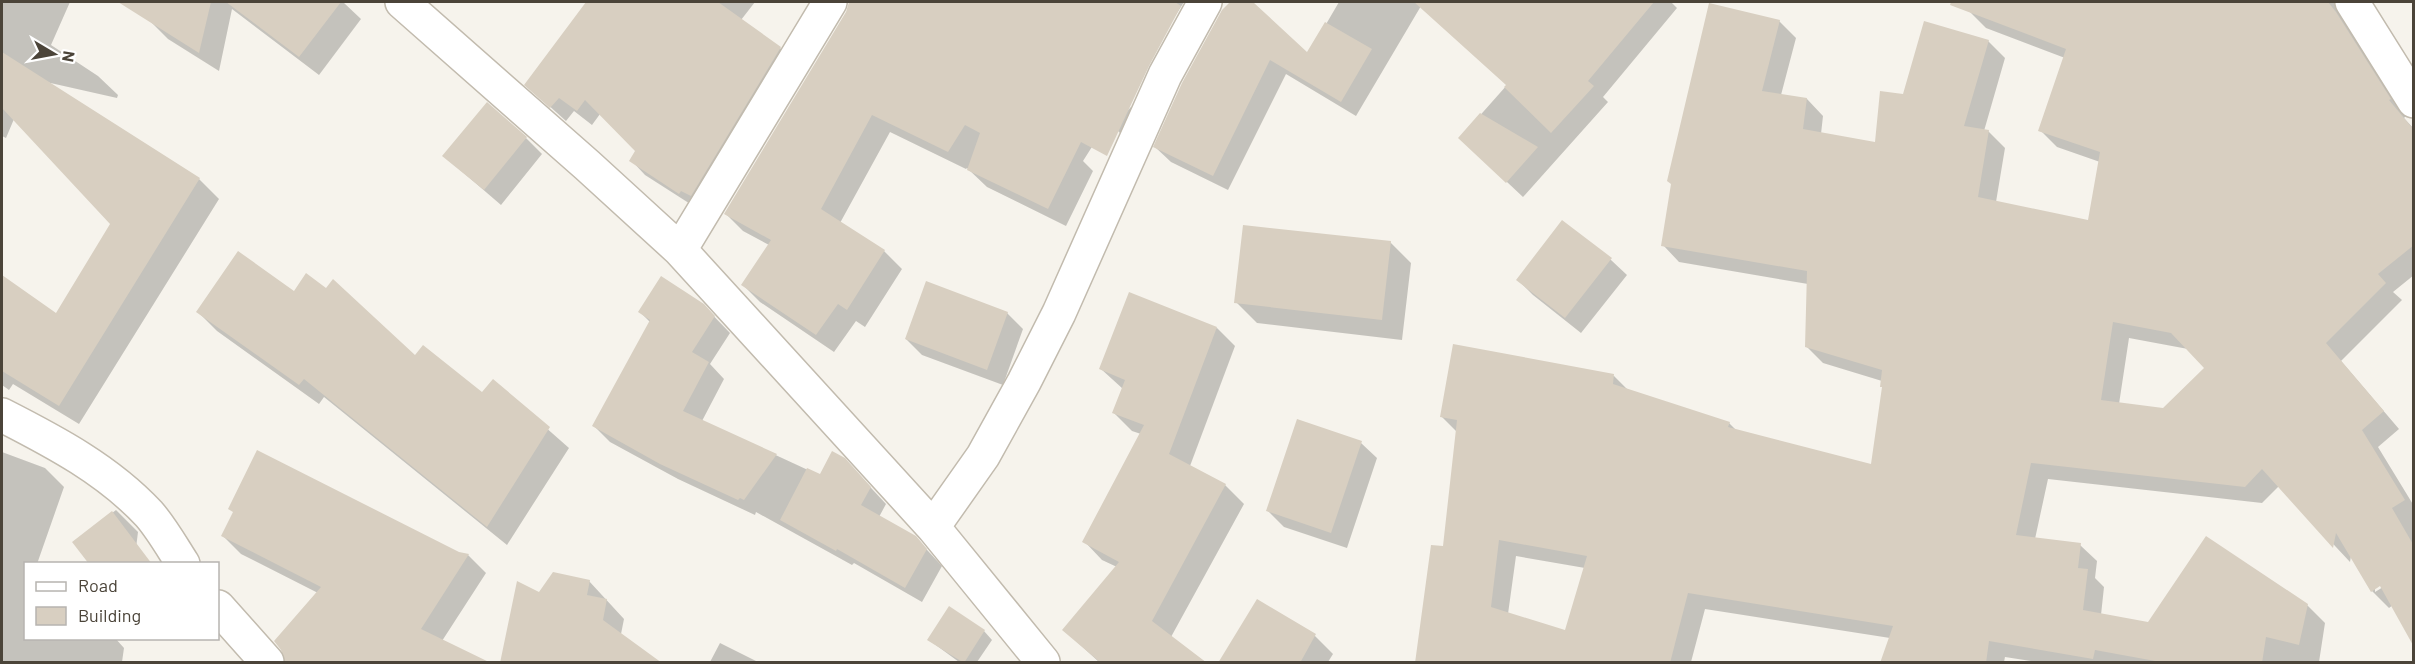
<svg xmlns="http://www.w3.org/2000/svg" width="2415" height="664" viewBox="0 0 2415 664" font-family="Barlow,sans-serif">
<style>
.shadow{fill:#0003;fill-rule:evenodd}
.building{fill:#d8cfc1;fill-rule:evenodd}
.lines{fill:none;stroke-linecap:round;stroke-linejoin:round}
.minor-casing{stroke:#c2bbae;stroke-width:36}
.minor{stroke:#fff;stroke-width:33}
</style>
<rect width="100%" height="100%" fill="#f6f3ec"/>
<path class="shadow" d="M2,2H70L51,45L98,76L118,95L117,98L46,82L199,179L219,199L79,424L13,384L9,390L2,385V277L56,315L112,223L14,119L6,138L2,136Z
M139,2H343L361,19L319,75L232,9L219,71L168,39L149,20L154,11Z
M588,2H628L638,8L643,2H755L741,20L780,48L795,63L695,207L645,175L631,160L637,151L600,114L592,125L574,111L566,121L526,85Z
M850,2H1184L1083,161L1093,171L1066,226L987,187L967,168L966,169L890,132L840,223L884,251L902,269L865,327L856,321L834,352L760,302L743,285L769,245L743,231L726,214L847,12Z
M1232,2H1251L1308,55L1339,2H1671L1677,8L1603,97L1608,102L1523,197L1460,138L1507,85L1421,6L1356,116L1286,74L1228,190L1171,162L1155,147L1223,11Z
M1973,2H2188L2209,10L2203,2H2361L2344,19L2406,116L2404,118L2414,129V275L2393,292L2402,300L2341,361L2399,429L2378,447L2414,506V635L2393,605L2389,608L2372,591L2351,556L2350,562L2279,486L2262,503L2048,479L2035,539L2080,545L2097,561L2095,578L2104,587L2101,615L2149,624L2207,538L2308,606L2325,623L2319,662H2038L2005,657L2004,662H1882L1890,638L1705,609L1691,662H1420L1450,538L1457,432L1441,416L1614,376L1628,390L1729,423L1737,431L1872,466L1883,388L1882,381L1823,363L1806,346L1808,284L1679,262L1663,245L1779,21L1796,38L1781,95L1807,99L1823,116L1821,134L1876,143L1904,95L1988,41L2005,58L1984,131H1988L2005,148L1996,202L2090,222L2100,162L2057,147L2040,130L2065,58L1986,28L1969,11ZM2129,338L2188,349L2206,368L2163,410L2119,404ZM1516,556L1585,568L1567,632L1508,614ZM2386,581L2388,584L2375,592V588Z
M1131,107L1151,127L1134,147L1113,126Z
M526,138L542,154L501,205L444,156Z
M1562,222L1611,260L1627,275L1581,333L1533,295L1518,280Z
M1390,242L1411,263L1402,340L1257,323L1236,302Z
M295,293L482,394L493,381L569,448L507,545L324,397L319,404L217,331L198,312Z
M703,305L730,333L710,364L724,379L702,421L821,476H860L886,504L879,517L915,537L942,566L922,602L854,563L852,565L756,512L755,515L678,479L610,442L594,426L650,322L640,312Z
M1007,313L1023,329L1003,385L922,355L906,339Z
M1217,328L1235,346L1190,466L1225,485L1244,504L1171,637L1205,662H1099L1064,630L1117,567L1102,560L1084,541L1141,434L1132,431L1114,413L1123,389L1101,369Z
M1361,443L1377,458L1347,548L1284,527L1268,511Z
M2,452L45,468L64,487L37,564H26V638H115L124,648L122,662H2Z
M116,510L138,532L134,564L75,542Z
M223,536L459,553L468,555L486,573L442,641L318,593L241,554Z
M589,581L624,619L621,634L540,594Z
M1257,601L1315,636L1333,654L1328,662H1220Z
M984,631L992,640L977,662H959L929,640Z
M720,643L758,662H710Z"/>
<path class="building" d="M118,2H211L199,53Z
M226,2H341L299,57Z
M586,2H718L781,47L691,196L681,191L679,194L629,161L635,151L585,100L577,111L559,98L550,108L524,85Z
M849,2H1175L1181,6L1149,66L1107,156L1081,142L1048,209L967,170L980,133L965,125L948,152L872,115L821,209L885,250L847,310L838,304L816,335L741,285L771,240L724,214L846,12Z
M1230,2H1253L1307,52L1325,22L1372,49L1341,102L1270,60L1213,176L1153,147L1182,83L1222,10Z
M1414,2H1654L1588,81L1594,86L1551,133L1504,87L1506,85Z
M1951,2H2328L2336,12L2391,99L2389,100L2414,130V245L2378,274L2386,283L2326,343L2384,411L2362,430L2405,500L2392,508L2414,546V647L2380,586L2371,592L2336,533L2333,548L2262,469L2245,487L2031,463L2016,535L2081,543L2078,568L2088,569L2083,610L2148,622L2206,536L2308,604L2299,645L2266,637L2262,663H2166L2095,650L2093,659L1989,641L1986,663H1880L1893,626L1688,593L1670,663H1415L1431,545L1443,546L1457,420L1440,417L1453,344L1614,374L1613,384L1730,422L1728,427L1871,464L1882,387H1880L1882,370L1805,347L1807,271L1661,246L1671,184L1667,181L1709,3L1780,20L1762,91L1807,98L1803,129L1875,142L1880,91L1903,94L1924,21L1989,40L1964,126L1989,130L1978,197L2088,220L2100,152L2038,131L2066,49L1950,5ZM2113,322L2171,333L2204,368L2163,408L2101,400ZM1499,540L1587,556L1565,630L1491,607Z
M2,52L200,178L59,406L2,371V275L56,313L110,224L2,108Z
M487,102L527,137L484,190L442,156Z
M1480,113L1538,147L1506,183L1458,138Z
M1562,220L1612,258L1565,318L1516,280Z
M1243,225L1391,241L1382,320L1234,303Z
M238,251L294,291L306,273L326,288L333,279L415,355L423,345L482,392L493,379L550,427L487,527L304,379L299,385L196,312Z
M661,276L704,304L715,316L692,352L709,362L683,411L777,454L744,500L740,498L738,500L660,464L592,426L650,320L638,312Z
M926,281L1008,312L987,370L905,339Z
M1129,292L1217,327L1169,454L1226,484L1152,621L1207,663H1101L1062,630L1119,562L1082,542L1144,425L1112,413L1125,380L1099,369Z
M1297,419L1362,441L1331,533L1266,511Z
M257,450L459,552L469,554L421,629L491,663H285L281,650L274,641L321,587L221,536L233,512L228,509Z
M832,451L845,458L871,487L861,505L916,536L927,549L905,588L837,549L836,551L780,520L807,468L820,474Z
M112,511L152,564H89L72,542Z
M553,572L590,580L587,595L607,599L603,620L662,663H500L517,581L539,592Z
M1257,599L1316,634L1300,663H1218Z
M949,606L985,630L964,663L927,640Z"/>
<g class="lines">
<g class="minor-casing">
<path id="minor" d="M402,2L587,165L680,250L933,527L1043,662
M2352,2L2414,101
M680,250L830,2
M2,415C55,442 108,470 149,514C162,529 172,547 183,564
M933,527L983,456L1024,382L1059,313L1165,75L1205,2
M218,607L267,662"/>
</g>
<use href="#minor" class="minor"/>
</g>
<rect width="2415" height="664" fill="none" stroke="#4b4439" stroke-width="6"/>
<rect x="24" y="562" width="195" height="78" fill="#ffffff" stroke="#b7b4b0" stroke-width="1.5"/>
<rect x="36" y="582" width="30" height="9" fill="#ffffff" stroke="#b7b4b0" stroke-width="1.5"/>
<text x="78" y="592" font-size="18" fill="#4b4439">Road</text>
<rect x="36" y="607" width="30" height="18" fill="#d8cfc1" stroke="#b7b4b0" stroke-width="1.5"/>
<text x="78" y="622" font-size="18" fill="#4b4439">Building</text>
<g transform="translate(54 54) rotate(100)" stroke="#ffffff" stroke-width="4.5" paint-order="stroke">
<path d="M0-4.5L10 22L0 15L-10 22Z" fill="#4b4439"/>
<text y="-9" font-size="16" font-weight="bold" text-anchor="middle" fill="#4b4439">N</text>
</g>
</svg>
